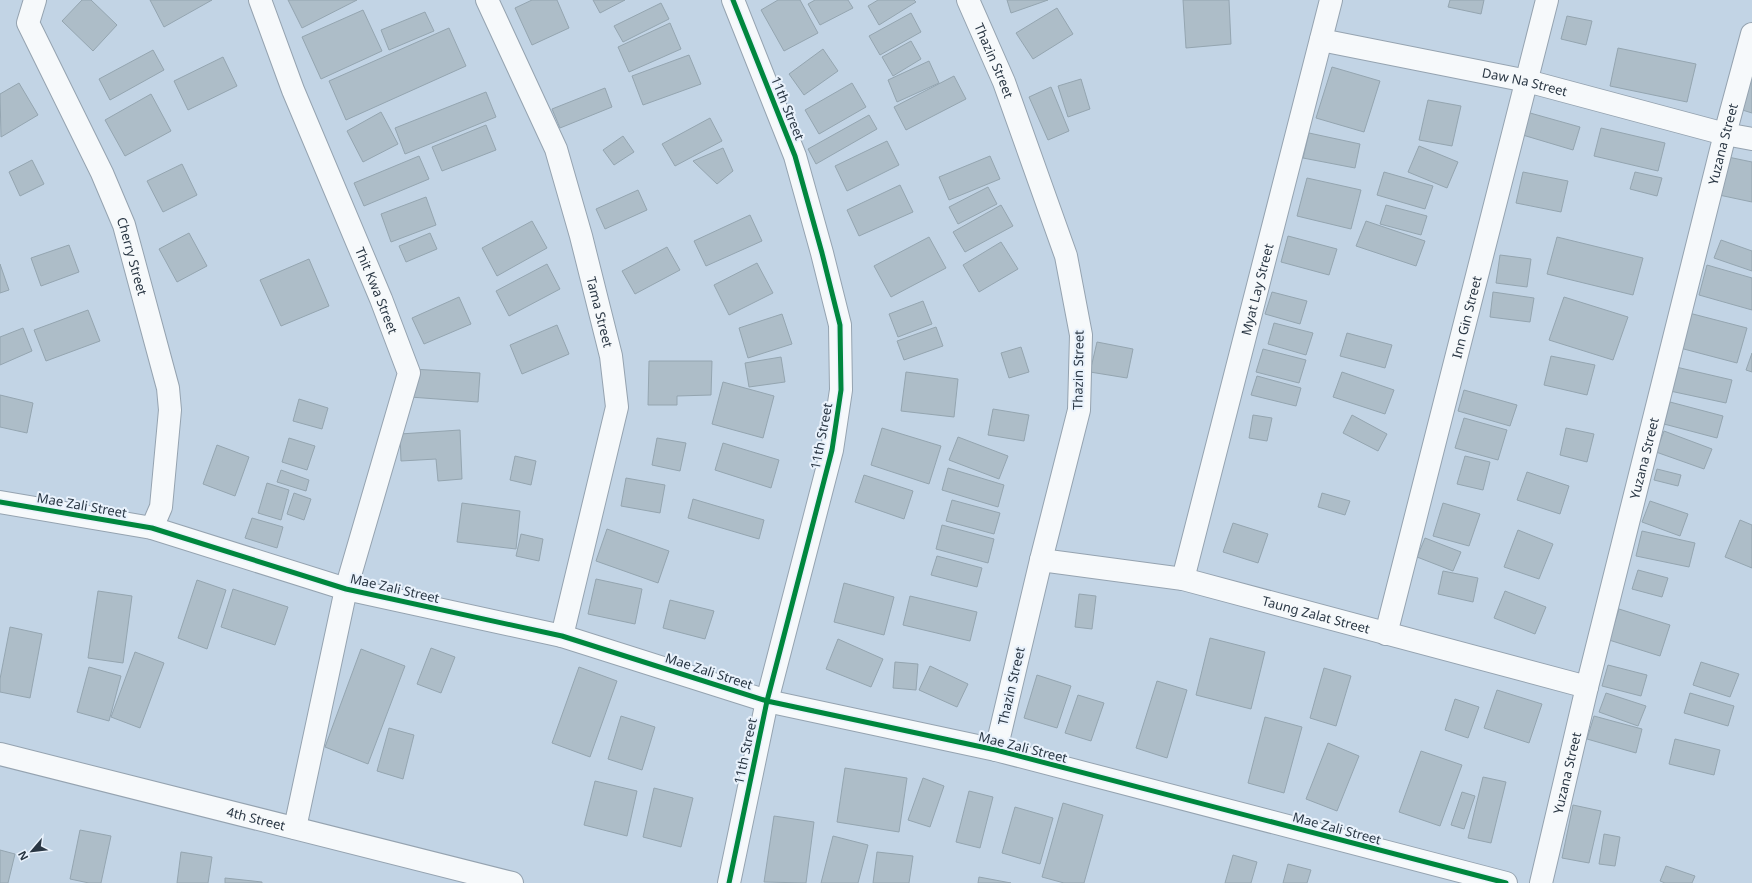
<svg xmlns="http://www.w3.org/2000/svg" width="1752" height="883" viewBox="0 0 1752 883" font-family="'Noto Sans',sans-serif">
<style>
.building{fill:#adbdc8;stroke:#94a5b0}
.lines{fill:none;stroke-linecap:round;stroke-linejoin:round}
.minor-casing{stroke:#95a3b0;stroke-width:24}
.minor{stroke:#f6f9fb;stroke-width:22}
.cycleway-casing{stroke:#e9f2fc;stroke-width:8}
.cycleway{stroke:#00873e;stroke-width:5}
.labels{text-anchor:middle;stroke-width:4;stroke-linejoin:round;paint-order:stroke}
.street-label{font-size:13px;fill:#2a3744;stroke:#e9f2fc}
</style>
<rect width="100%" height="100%" fill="#c2d4e5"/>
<path class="building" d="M82,0H91L117,25L93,51L62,21Z
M150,0H212L164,27Z
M288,0H357L302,28Z
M532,0H557L569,28L532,45L515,8Z
M593,0H625L600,13Z
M778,0H800L818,33L784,51L761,10Z
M815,0H848L853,8L820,25L808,4Z
M878,0H914L916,2L879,25L868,6Z
M1007,0H1048L1011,13Z
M1183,0H1229L1231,44L1186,48Z
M1450,0H1484L1481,14L1448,7Z
M661,3L669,19L623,42L614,26Z
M1057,8L1073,34L1033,59L1016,33Z
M363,10L382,51L321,79L302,37Z
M425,12L434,31L389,50L381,30Z
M911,13L921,32L880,55L869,36Z
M1567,16L1592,21L1586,45L1561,39Z
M670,23L681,49L629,72L618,47Z
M449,28L466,66L346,120L329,81Z
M911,41L921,59L893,76L882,57Z
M1618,48L1696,64L1687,102L1610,86Z
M823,49L838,71L804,95L789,74Z
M153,50L164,70L110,100L99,79Z
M689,55L701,84L643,105L632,76Z
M223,57L237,86L188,110L174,81Z
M929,61L939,83L897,102L888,80Z
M1332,67L1380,81L1364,132L1316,118Z
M1752,75V113L1736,108Z
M954,76L966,99L906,130L894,107Z
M1081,79L1090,109L1068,117L1058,86Z
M19,83L38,115L1,137L0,94Z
M852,83L866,107L819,134L805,110Z
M1051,87L1069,131L1048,140L1029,97Z
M605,88L612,107L560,128L552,109Z
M486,92L496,117L405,154L395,128Z
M151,94L171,131L125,156L105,120Z
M1428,100L1461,106L1452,146L1419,140Z
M1523,111L1580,127L1573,150L1516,133Z
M381,112L398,144L363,162L347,131Z
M869,115L877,129L816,164L808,149Z
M710,118L722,141L675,166L662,144Z
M486,125L496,150L442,171L432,147Z
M1601,128L1665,143L1658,171L1594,156Z
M1309,133L1360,144L1355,168L1303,158Z
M623,136L634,152L614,165L603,150Z
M887,141L899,165L847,191L835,166Z
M1419,146L1458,162L1447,188L1408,172Z
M723,148L733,171L717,184L693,161Z
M419,156L429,179L364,206L354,183Z
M990,156L1000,179L949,200L939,177Z
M1728,157L1752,162V202L1719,195Z
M32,160L44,184L20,196L9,172Z
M182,164L197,195L163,212L147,181Z
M1384,172L1433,186L1425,209L1377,195Z
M1523,172L1568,181L1561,212L1516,203Z
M1635,172L1662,178L1657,196L1630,189Z
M1307,178L1361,190L1351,229L1297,216Z
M900,185L913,212L859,236L847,210Z
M988,187L997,204L958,224L949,207Z
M638,190L647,210L605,229L596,209Z
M426,197L436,225L391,242L381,214Z
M1001,205L1013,226L965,252L953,232Z
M1386,205L1427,216L1421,235L1380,224Z
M750,215L762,241L706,266L694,241Z
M532,221L547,248L497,276L482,248Z
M1366,221L1425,241L1416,266L1356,246Z
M189,233L207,266L177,282L159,249Z
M430,233L437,249L406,262L399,246Z
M1288,236L1337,249L1329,275L1281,262Z
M929,237L946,268L891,297L874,266Z
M1557,237L1643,258L1633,295L1547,274Z
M1721,240L1752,251V271L1714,258Z
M1001,242L1018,269L979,292L963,265Z
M69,245L79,272L41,286L31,258Z
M667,247L680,270L635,294L622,271Z
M1500,255L1531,259L1527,287L1496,283Z
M309,259L329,306L281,326L260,280Z
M757,263L773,293L729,315L714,285Z
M0,264L9,290L0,293Z
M547,264L560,289L509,316L496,291Z
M1707,265L1752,278V310L1699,295Z
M1272,292L1307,301L1300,324L1265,314Z
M1493,292L1534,298L1530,322L1490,317Z
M459,297L471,324L424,344L412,318Z
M1564,297L1628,317L1613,360L1549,340Z
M923,301L932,324L898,337L889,314Z
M88,310L100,341L46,361L34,330Z
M1689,313L1747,328L1737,363L1680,348Z
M782,314L792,344L748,358L739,328Z
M1274,323L1313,333L1306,355L1268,344Z
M557,325L569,354L522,374L510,345Z
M936,327L943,346L904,360L897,341Z
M23,328L32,351L0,365V337Z
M1347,333L1392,345L1385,368L1340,356Z
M1097,342L1133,349L1127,378L1090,372Z
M1021,347L1029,372L1009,378L1001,353Z
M1263,349L1306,360L1299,383L1256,372Z
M1752,353V372L1746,370Z
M1551,356L1595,365L1587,395L1544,385Z
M781,357L785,382L749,387L745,363Z
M649,361H712L711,395L677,396V405H648Z
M1676,367L1732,380L1726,403L1670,391Z
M412,369L480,373L478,402L410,397Z
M906,372L958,379L954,417L901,411Z
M1342,372L1394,390L1385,414L1333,397Z
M1257,376L1301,388L1296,406L1251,395Z
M723,382L774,396L763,438L712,424Z
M1464,390L1517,405L1510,426L1458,411Z
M0,395L33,403L27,433L0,427Z
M299,399L328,408L322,429L293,421Z
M1670,402L1723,416L1717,438L1664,424Z
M993,409L1029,415L1024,441L988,435Z
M1253,415L1272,418L1267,441L1249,438Z
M1352,415L1387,434L1378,451L1343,433Z
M1464,418L1507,430L1498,460L1455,448Z
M882,428L941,446L929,484L871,465Z
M1566,428L1594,434L1587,462L1560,455Z
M460,430L462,479L438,481L436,459L401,461L400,434Z
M1664,431L1712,449L1704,469L1656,452Z
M958,437L1008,456L999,479L949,460Z
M289,438L315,446L307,470L282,462Z
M657,438L686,443L680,471L652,465Z
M723,443L779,460L771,488L715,470Z
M217,445L249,457L235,496L203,484Z
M515,456L536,461L531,485L510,480Z
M1465,456L1490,462L1483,490L1457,484Z
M948,468L1004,485L998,507L942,490Z
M1657,469L1681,475L1678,486L1654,480Z
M281,470L309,480L306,491L277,482Z
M1527,472L1569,486L1560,514L1517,500Z
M864,475L913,491L904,519L855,502Z
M626,478L665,485L660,513L621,506Z
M267,483L289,490L281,520L258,513Z
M294,493L311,499L304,520L287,514Z
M1322,493L1350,501L1345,515L1318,507Z
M693,499L764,520L759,539L688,518Z
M952,500L1000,513L994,534L946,521Z
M1650,501L1688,514L1680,536L1642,522Z
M462,503L520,511L516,549L457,542Z
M1443,503L1480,514L1469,546L1433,536Z
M252,518L283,527L277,548L245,538Z
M1740,520L1752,525V568L1725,557Z
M1233,523L1268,534L1258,563L1223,552Z
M942,525L994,539L988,563L936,549Z
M607,529L669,551L658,583L596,561Z
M1518,530L1553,544L1539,579L1504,567Z
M1642,531L1695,543L1689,567L1636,556Z
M521,534L543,539L539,561L516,556Z
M1425,538L1461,552L1453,571L1417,557Z
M937,556L982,568L977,587L931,575Z
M1638,570L1668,578L1662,597L1632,589Z
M1443,571L1478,578L1473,602L1438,594Z
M596,579L642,589L635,624L588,614Z
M197,580L226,590L207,649L178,638Z
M844,583L894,597L884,635L834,622Z
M233,589L288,607L275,645L221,627Z
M98,591L132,596L123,663L88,658Z
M1505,591L1546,607L1535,634L1494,618Z
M1079,594L1096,596L1092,629L1075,627Z
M910,596L977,612L970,641L903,625Z
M670,600L714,611L705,639L663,628Z
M1619,609L1670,625L1660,656L1609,640Z
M10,627L42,634L30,698L0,692V679Z
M1210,638L1265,652L1251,709L1196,695Z
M838,639L883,659L871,687L826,669Z
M431,648L455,657L441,693L417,684Z
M361,649L405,666L368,764L325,747Z
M135,652L164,663L140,728L111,717Z
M895,662L918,664L916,690L893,688Z
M1701,662L1739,674L1730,697L1693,685Z
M1608,665L1647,675L1641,696L1602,686Z
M930,666L968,684L957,707L919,690Z
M89,667L121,676L109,721L77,712Z
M579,667L617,681L590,757L552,743Z
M1324,668L1351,676L1336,726L1310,718Z
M1037,675L1071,686L1057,728L1024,718Z
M1157,681L1187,690L1167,758L1136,748Z
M1497,690L1542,704L1529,743L1484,728Z
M1606,693L1646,706L1638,726L1599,712Z
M1690,693L1734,706L1728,726L1684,713Z
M1078,695L1104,703L1091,741L1065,733Z
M1455,699L1479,707L1468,738L1445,730Z
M621,716L655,727L642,770L608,759Z
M1594,716L1642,729L1636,753L1587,739Z
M1265,717L1302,727L1284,793L1248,783Z
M389,728L414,735L403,779L377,771Z
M1675,739L1720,750L1714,775L1669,764Z
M1328,743L1359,756L1337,811L1306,799Z
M1421,751L1462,765L1440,826L1399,812Z
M845,768L907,778L899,832L837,822Z
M1483,777L1506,782L1491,843L1468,838Z
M923,778L944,786L930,827L908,820Z
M595,781L637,791L627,836L584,825Z
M654,788L693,798L681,847L643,837Z
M969,791L993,797L980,848L956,842Z
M1462,792L1475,796L1464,829L1451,825Z
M1063,803L1103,815L1084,883H1064L1042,877Z
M1573,805L1601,811L1589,863L1562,858Z
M1015,807L1053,818L1040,864L1002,853Z
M774,816L814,822L806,883L764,882Z
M80,830L111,836L101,883H89L70,879Z
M1604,834L1620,837L1615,866L1599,864Z
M833,836L868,845L858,883H821Z
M0,850L15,854L8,883H0Z
M181,852L212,857L208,883H177Z
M877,852L913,856L909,883H873Z
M1233,855L1257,862L1251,883H1225Z
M1288,864L1311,870L1307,883H1283Z
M1666,866L1695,876L1692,883H1665L1660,881Z
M979,877L1011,883H978Z
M225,878L262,882V883H225Z"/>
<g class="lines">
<g class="minor-casing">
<g id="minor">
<path id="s1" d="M35,0L28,23L102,173L124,225L168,388L170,410L161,507L152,528"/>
<path id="s2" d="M260,0L293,90L381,299L409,373L346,589L295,828"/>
<path id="s3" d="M487,0L556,149L581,236L611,356L617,407L562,636"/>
<path id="s4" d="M968,0L1004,82L1066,256L1081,335L1079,410L1041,560L996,750"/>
<path id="s5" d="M1321,40L1527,81L1725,134L1752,139"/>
<path d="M0,502L152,528L346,589L562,636L767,701L996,750L1506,883"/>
<path id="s6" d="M1041,560L1183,579L1587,687"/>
<path id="s7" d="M1183,579L1331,0"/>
<path id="s8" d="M1386,634L1547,0"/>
<path id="s9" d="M0,754L512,883"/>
<path d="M729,883L767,701L832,450L841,390L840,325L822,253L795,156L733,0"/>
<path id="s10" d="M1541,883L1587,687L1725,134L1752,34"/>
</g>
</g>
<use href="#minor" class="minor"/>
<g class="cycleway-casing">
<path id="cycleway" d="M0,502L152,528L346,589L562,636L767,701L996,750L1506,883
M729,883L767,701L832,450L841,390L840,325L822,253L795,156L733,0"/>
</g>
<use href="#cycleway" class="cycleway"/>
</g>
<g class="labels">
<g class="street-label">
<text dy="5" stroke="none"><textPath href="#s4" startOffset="66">Thazin Street</textPath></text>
<text dy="5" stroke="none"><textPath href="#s5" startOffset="208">Daw Na Street</textPath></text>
<text transform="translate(788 108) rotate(68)" y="5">11th Street</text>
<text dy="5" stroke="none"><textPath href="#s10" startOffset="761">Yuzana Street</textPath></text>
<text dy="5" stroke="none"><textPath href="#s1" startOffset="280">Cherry Street</textPath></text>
<text dy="5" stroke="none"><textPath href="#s7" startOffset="299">Myat Lay Street</textPath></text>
<text dy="5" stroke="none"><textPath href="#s2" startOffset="313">Thit Kwa Street</textPath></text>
<text dy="5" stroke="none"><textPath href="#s3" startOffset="333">Tama Street</textPath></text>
<text dy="5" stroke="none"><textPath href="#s8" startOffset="327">Inn Gin Street</textPath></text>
<text transform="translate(1078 370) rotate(-89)" y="5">Thazin Street</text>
<text transform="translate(821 436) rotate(-79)" y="5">11th Street</text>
<text dy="5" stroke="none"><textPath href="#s10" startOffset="437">Yuzana Street</textPath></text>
<text transform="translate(82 505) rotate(10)" y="5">Mae Zali Street</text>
<text transform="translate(395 588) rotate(13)" y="5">Mae Zali Street</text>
<text dy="5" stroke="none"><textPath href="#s6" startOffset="281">Taung Zalat Street</textPath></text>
<text transform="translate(709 671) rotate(18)" y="5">Mae Zali Street</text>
<text transform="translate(1011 686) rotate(-77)" y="5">Thazin Street</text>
<text transform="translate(1023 747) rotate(14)" y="5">Mae Zali Street</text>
<text transform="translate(745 751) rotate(-78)" y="5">11th Street</text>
<text dy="5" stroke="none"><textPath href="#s10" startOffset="113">Yuzana Street</textPath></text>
<text dy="5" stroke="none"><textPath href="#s9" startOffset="264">4th Street</textPath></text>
<text transform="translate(1337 828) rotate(15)" y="5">Mae Zali Street</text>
</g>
</g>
<g transform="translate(32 851) rotate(242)" stroke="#e9f2fc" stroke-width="3" paint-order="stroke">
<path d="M0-3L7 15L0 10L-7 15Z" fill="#2a3744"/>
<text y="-6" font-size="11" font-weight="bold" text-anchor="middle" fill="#2a3744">N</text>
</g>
</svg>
